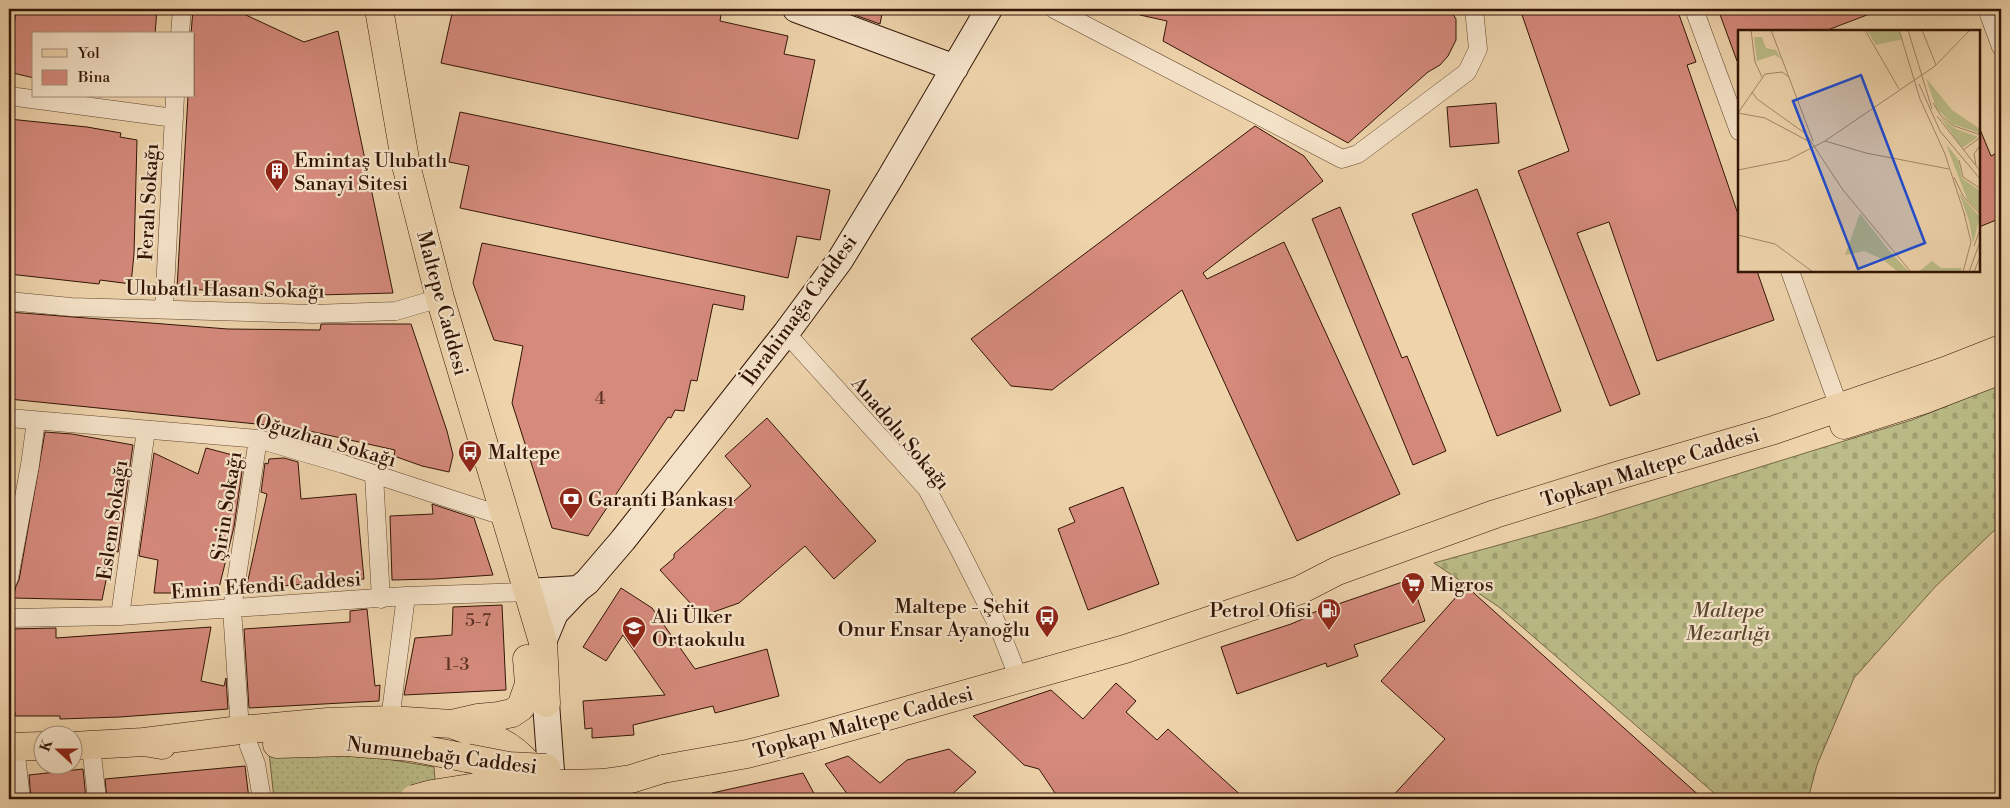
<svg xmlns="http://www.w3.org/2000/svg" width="2010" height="808" viewBox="0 0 2010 808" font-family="'Libre Bodoni',serif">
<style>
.grass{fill:url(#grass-dots);stroke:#766846}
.cemetery{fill:url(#cemetery-stones);stroke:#766846}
.building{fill:#d58a7c;stroke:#321405}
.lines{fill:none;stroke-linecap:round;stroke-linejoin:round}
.street-casing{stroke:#61442e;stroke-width:19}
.secondary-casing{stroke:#321405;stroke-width:28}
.primary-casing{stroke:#321405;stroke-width:29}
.street{stroke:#f4e2c8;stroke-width:18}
.secondary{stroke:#f4e2c8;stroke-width:26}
.primary{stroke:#eed3ab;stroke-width:28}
.primary-bridge-casing{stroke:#321405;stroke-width:29;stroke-linecap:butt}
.primary-bridge{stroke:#eed3ab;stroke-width:28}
.labels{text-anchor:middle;stroke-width:4.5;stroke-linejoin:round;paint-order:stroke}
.number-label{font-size:18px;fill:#5b3223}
.poi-label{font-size:20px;fill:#321405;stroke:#f4e2c8;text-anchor:start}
.street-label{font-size:20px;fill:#321405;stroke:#f4e2c8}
.park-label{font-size:20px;font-style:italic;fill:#5b462c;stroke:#f4e2c8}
.inset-road{fill:none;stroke:#a38769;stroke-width:1}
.view{fill:#1d4ed8;fill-opacity:0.15;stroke:#1d4ed8;stroke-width:2.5}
.inset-edge{fill:none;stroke:#321405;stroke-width:2.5}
</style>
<defs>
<pattern id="grass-dots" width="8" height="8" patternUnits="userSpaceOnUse" patternTransform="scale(1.25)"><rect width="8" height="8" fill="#bbbc87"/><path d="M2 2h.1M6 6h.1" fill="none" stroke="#a1a173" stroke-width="1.8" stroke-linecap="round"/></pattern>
<pattern id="cemetery-stones" width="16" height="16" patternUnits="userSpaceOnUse" patternTransform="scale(1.25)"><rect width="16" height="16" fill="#bbbc87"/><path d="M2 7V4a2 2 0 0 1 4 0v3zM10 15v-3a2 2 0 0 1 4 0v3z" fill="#a1a173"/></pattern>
</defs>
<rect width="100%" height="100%" fill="#eed3ab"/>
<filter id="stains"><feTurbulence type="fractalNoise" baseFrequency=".004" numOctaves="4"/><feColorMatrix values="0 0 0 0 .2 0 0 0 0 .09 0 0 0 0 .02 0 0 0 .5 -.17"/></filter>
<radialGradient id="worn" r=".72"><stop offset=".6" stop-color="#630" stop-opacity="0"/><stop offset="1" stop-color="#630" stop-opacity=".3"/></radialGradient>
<path class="grass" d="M269,752L369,756L434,767L435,779L388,799H274Z"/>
<path class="cemetery" d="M2001,384V524L1935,587L1854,678L1817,765L1808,799H1721L1499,607L1434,563L1592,519L1912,420Z"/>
<path class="building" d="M16,9H157L155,34H34V78L9,72Z
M193,9H233L304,42L338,31L393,293L281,296L177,288L188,96H194V34H191Z
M453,9H722L720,21L788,36L784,54L815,60L798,139L441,63Z
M838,9H883L880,24Z
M1140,9H1450L1456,19V40L1448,56L1440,65L1428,72L1348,143L1163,41L1167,21L1140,15Z
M1520,9H1677L1696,62L1687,65L1739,217V271H1757L1774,320L1657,361L1609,222L1577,233L1640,394L1610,406L1518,171L1569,151Z
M1718,9H1880V10L1825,31H1739V61H1737Z
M1496,103L1499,143L1450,147L1447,107Z
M460,112L830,190L820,240L797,236L788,278L460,208L469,166L449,162Z
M9,119L87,127L121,133L120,137L137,140L134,254L131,284L100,280L99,284L9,274Z
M1255,126L1304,156L1323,181L1203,273L1207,279L1284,242L1400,494L1297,541L1182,290L1052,390L1011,386L971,339Z
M1979,127L1991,156L2001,151V218L1979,227Z
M1477,189L1561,411L1497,436L1412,214Z
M1340,207L1402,358L1407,356L1446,451L1413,465L1312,219Z
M482,243L745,296L743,310L713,304L697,381L691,380L684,411L675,410L671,418L668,417L588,536L552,528L512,403L523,346L494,340L473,283Z
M9,312L228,329L320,330L321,324H411L447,431L453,455L449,472L422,466L394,456L395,450L296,428L9,399Z
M767,418L876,541L834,579L805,546L739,603L702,616L660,570L674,558V554L751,486L725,456Z
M45,432L72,434L133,445L118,552L112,551L102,600L13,598L16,586L19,580Z
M206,448L244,458L234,527L217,596L173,597V593H154L158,560L139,556L154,453L198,474Z
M284,458L298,462L301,499L356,494L364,579L305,583V584L246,589L267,494L261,492L265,463L268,464L269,459Z
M1123,487L1159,584L1088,610L1058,529L1075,522L1069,508Z
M432,504L474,518L493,575L435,579L392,580L390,516L433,514Z
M1411,579L1425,621L1354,645L1358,656L1327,667L1326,663L1237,694L1221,647L1291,624L1310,616L1309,614Z
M1466,586L1703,799H1390L1445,739L1381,681Z
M621,588L652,608L695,669L767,649L779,696L715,713L713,706L633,725L634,735L592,738V728L585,729L583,701L665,695L623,635L606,661L583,647Z
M502,605L506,690L404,695L415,638L452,635L453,607Z
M367,609L375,686L380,685L379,701L249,708L244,629L350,622V611Z
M211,627L201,681L224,686L226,678L228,709L120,717L60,719V716H15V712H9V629L56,628V638Z
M1116,683L1136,701L1126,712L1157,740L1168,729L1245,799H1059L1039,769L1024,765L973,716L1051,690L1083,719Z
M949,749L976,772L947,799H851L825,764L848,756L880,783L907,760Z
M245,766L249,799H107L105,779Z
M83,769L86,799H31L29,775Z
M803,773L817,799H713L712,793Z"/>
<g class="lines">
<g class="street-casing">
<path id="street" d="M1054,9L1342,159L1358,154L1467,72L1478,49L1474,9
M1694,9L1739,131
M1987,9L2001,47
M180,34L182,9
M9,96L174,118
M1790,271L1839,407
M9,301L71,307L313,314L396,311L440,298
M164,309L175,96
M786,333L927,489L958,547L999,628L1019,679
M9,418L258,439L343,464L506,517
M374,475L381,599
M9,578L30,465L36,421
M120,616L146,430
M9,618L120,616L406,596L527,592
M390,720L406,596
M240,730L232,609L258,439
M91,746L97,799
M249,746L256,764L262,799
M15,747L21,799"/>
</g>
<g class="secondary-casing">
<path id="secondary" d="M796,9L955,68
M527,592L578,589
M543,642L555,613L578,589L587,582L623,540L786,333L840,260L890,178L989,9
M546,703L551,771L555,791"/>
</g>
<g class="primary-casing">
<path id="primary" d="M379,9L406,165L440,298L543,642L546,703
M1844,425L1923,400L2001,370
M452,724C468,731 485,735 500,742C520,751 544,780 553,799
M144,742L240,730L328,722L390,720L452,724L478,718L499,716L512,713L521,707L529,684L527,659
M277,744L346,742L410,747L467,758
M72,746L144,742L162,745
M9,747L42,746
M663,769L747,754L817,736L1125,649L1300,590L1337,571L1495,514L1616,476L1774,430L1945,371L2001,349"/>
</g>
<use href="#street" class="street"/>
<use href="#secondary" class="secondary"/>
<use href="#primary" class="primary"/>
<g class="primary-bridge-casing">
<path id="primary-bridge" d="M467,758L509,766L546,768
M414,799L432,794L483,786L603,783L631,779L663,769"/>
</g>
<use href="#primary-bridge" class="primary-bridge"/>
</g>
<defs>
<g id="building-pin" transform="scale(1.25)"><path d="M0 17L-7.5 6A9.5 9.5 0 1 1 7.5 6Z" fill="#8f2418" stroke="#f4e2c8"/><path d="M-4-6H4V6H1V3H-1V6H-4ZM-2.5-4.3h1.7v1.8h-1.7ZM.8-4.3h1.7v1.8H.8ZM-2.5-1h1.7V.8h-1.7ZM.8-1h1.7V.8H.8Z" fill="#fff"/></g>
<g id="bus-pin" transform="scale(1.25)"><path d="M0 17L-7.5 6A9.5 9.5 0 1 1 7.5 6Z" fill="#8f2418" stroke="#f4e2c8"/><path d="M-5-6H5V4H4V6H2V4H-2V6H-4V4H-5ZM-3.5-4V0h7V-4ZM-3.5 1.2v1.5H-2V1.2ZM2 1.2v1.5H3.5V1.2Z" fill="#fff"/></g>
<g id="bank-pin" transform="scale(1.25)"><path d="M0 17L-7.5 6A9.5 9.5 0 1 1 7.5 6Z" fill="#8f2418" stroke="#f4e2c8"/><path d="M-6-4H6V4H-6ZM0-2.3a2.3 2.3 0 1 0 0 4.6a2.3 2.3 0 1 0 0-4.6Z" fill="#fff"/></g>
<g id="supermarket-pin" transform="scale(1.25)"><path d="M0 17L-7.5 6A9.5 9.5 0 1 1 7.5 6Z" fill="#8f2418" stroke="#f4e2c8"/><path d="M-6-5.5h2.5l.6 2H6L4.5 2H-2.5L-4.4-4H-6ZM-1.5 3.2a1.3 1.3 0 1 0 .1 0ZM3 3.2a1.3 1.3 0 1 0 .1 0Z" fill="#fff"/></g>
<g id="fuel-pin" transform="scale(1.25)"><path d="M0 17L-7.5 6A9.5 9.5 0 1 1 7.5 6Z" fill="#8f2418" stroke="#f4e2c8"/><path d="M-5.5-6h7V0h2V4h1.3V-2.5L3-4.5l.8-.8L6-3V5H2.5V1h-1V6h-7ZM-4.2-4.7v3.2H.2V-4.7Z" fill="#fff"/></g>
<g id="school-pin" transform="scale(1.25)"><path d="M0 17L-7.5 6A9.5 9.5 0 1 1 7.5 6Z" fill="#8f2418" stroke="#f4e2c8"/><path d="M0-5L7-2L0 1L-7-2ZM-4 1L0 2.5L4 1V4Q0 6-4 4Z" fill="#fff"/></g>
</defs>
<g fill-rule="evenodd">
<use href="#building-pin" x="277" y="171"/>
<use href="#bus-pin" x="470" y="452"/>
<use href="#bank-pin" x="571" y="499"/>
<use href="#supermarket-pin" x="1413" y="584"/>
<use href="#fuel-pin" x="1329" y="610"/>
<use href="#bus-pin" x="1047" y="617"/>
<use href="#school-pin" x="634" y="628"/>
</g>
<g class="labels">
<g class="number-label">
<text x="600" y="404">4</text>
<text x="478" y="626">5-7</text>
<text x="457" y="670">1-3</text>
</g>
<g class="poi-label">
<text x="294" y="167">Emintaş Ulubatlı<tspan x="294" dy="23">Sanayi Sitesi</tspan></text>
<text x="488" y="459">Maltepe</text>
<text x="588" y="506">Garanti Bankası</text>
<text x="1430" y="591">Migros</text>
<text x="1030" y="613" text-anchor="end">Maltepe - Şehit<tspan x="1030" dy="23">Onur Ensar Ayanoğlu</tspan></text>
<text x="1312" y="617" text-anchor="end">Petrol Ofisi</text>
<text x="652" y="623">Ali Ülker<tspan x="652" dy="23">Ortaokulu</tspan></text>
</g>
<g class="street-label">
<text transform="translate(148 202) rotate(-87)" y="7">Ferah Sokağı</text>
<text transform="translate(225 289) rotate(1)" y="7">Ulubatlı Hasan Sokağı</text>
<text transform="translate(443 303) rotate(75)" y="7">Maltepe Caddesi</text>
<text transform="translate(799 310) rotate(-54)" y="7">İbrahimağa Caddesi</text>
<text transform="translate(901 433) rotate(50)" y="7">Anadolu Sokağı</text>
<text transform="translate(326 440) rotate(16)" y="7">Oğuzhan Sokağı</text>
<text transform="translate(1650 467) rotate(-17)" y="7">Topkapı Maltepe Caddesi</text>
<text transform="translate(226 506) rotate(-81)" y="7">Şirin Sokağı</text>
<text transform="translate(112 520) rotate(-82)" y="7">Eslem Sokağı</text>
<text transform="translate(266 585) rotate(-4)" y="7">Emin Efendi Caddesi</text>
<text transform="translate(863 722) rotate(-15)" y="7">Topkapı Maltepe Caddesi</text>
<text transform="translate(442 755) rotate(7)" y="7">Numunebağı Caddesi</text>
</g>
<g class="park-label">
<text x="1728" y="617">Maltepe<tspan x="1728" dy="23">Mezarlığı</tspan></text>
</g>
</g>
<g transform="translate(1738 30)">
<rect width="242" height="242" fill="#eed3ab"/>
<path d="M129,0H161L165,9L138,15ZM16,7H24L28,18L38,20L43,29L37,25L19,31ZM188,48L214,80L242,99V103L214,94L198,78ZM202,87L218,99L240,107L224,118ZM208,114L220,129L224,148L242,161V183L229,169ZM221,163L242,187L235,213L231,191Z" fill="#bbbc87"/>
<path d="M122,183L149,218L171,242H160L144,229L126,221L107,225ZM194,231L203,238H224L222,242H180Z" fill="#bbbc87"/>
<path class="inset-road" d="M13,0L17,32L24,47M33,0L75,111M127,0L161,59M161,0L182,69L207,124L227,186M170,0L194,79M184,0L198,35M181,54L202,101L243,150M14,62L19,69L68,104L105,160L173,242M195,73L203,86L216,96L243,105M0,83L27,88L72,112M0,83L27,44L44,42L51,47M199,86L243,142M87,111L128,123L211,139M225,120L243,107M221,130L225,147L243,159M238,135L236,124L243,114M0,140L50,130L87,111L197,36L232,0M216,147L225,166L243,185M0,205L37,214L75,242M236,216L243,197M225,242L233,212L226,183M231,242L243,209M236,242L243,224"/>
<path class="view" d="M123,45L187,213L120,239L55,71Z"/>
<rect width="242" height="242" class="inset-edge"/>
</g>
<rect width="2010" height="808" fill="none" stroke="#eed3ab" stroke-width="30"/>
<rect x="10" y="10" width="1990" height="788" fill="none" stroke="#321405" stroke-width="2.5"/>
<rect x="15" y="15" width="1980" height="778" fill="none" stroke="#321405"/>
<rect x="32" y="32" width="162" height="65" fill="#f4e2c8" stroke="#a6907a"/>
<rect x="42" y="49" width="25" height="8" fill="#eed3ab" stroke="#a6907a"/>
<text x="78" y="58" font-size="15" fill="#321405">Yol</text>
<rect x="42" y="70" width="25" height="15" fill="#d58a7c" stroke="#a6907a"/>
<text x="78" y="82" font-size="15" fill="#321405">Bina</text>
<g transform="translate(58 750) rotate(291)"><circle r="24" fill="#f4e2c8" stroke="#a6907a"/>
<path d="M0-4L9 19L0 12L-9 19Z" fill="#8f2418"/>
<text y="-8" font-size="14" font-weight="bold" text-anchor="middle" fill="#321405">K</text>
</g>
<rect width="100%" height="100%" filter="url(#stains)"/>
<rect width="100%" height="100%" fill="url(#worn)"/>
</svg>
